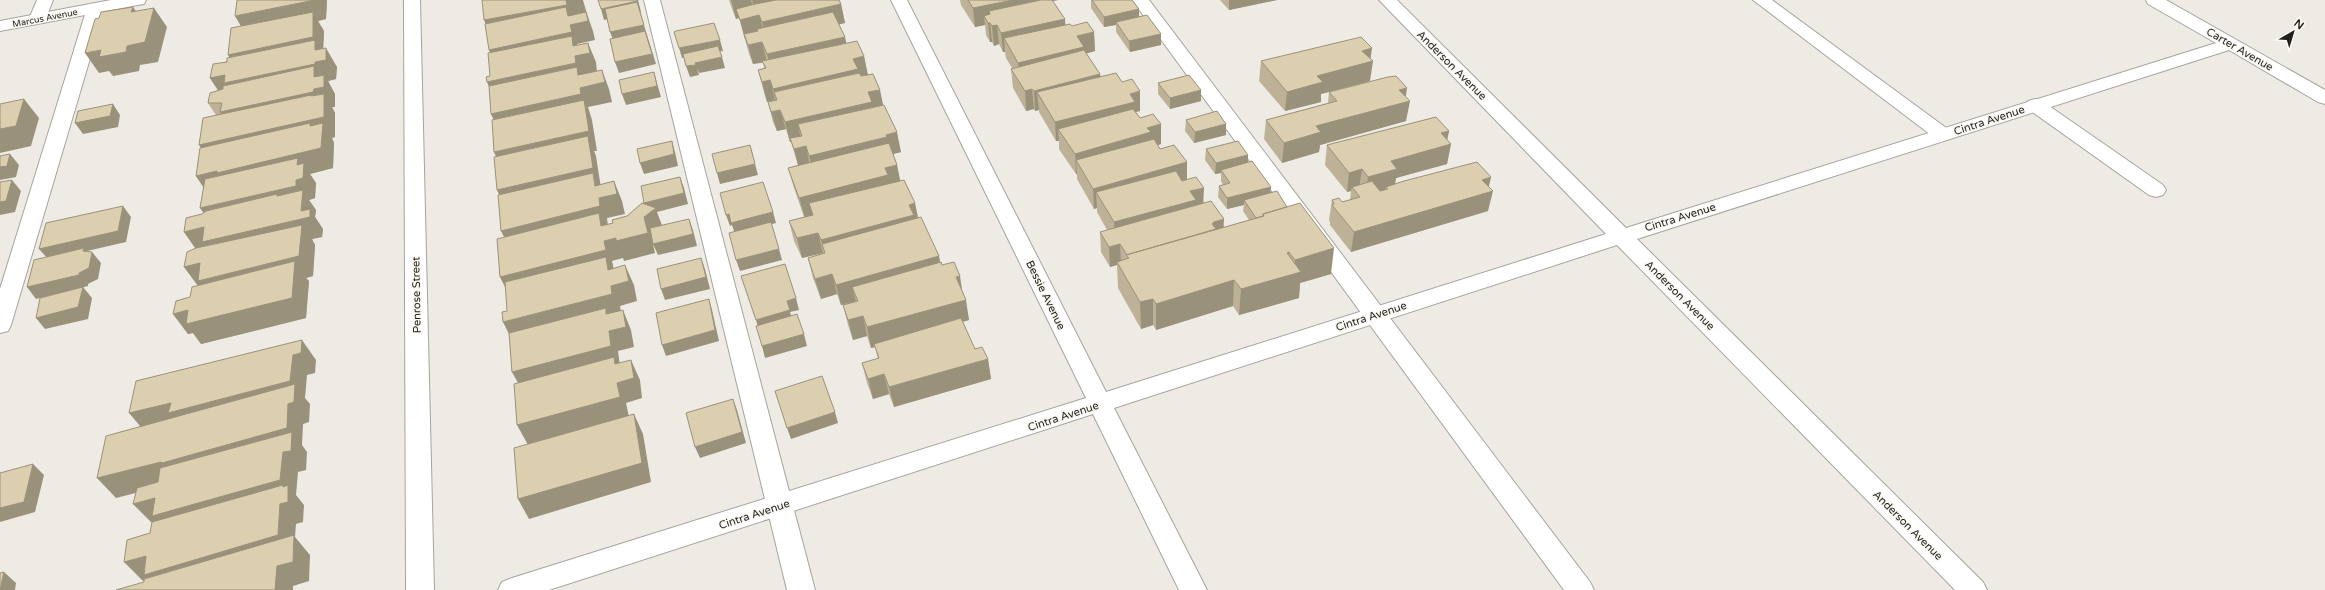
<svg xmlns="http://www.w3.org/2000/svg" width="2325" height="590" viewBox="0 0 2325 590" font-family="'Varela Round',sans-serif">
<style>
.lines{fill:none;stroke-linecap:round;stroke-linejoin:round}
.service-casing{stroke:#a6a49e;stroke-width:2}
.minor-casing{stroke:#a6a49e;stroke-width:2}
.service{fill:#fff;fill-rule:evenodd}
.minor{fill:#fff;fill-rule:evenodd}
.wall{fill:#bdb297}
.shaded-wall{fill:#9a917b}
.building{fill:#dccfb0;stroke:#9a917b}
.labels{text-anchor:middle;stroke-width:3;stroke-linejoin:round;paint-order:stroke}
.far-street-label{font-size:9px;fill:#201f1d;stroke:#fbf8f2}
.street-label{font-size:11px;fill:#201f1d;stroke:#fbf8f2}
</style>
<rect width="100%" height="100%" fill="#eeebe5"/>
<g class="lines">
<g class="service-casing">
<path id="service" d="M37,0H53L44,23H32L29,19Z
M644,0H660L815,590H787Z
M1132,0H1149L1590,582L1594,590H1564Z
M1753,0H1772L1949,130L1952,134L1949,138L1942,140L1935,138Z
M96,3L102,4L105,8L11,325L8,331L0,333V289L87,8L90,4Z
M2035,99L2042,101L2163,185L2166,190L2163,195L2156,197L2149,195L2028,109L2026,105L2028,101Z"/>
</g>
<g class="minor-casing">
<path id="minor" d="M111,0H146L144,4L138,5L0,31V21Z
M404,0H420L434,590H406Z
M891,0H907L1106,392L1606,234L1379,0H1397L1626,228L2216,43L2148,4L2146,0H2166L2325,90V104L2318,102L2229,50L1637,239L1983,582L1987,590H1955L1617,245L1114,408L1207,590H1179L1093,414L549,590H498L502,582L512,578L1086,398Z"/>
</g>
<use href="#service" class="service"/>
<use href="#minor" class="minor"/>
</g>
<path class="wall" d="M237,0H327L326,19L318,21L324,31L323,48L337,67L336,79L328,81L335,94V107H332L335,113V137L332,138L334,143L333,168L310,174L316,183L315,198L309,200L316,210L315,217L323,229L322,237L312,239L315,245L313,276L306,278L309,281L306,318L201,344L193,333L188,334L173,314L190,297L198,286L184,267L196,249L184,232L204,213V187L196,176L201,148L216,115L208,103L218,90L210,78L230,57L241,26Z
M729,0H839L841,4L845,23L839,24L846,43L864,56L868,75L883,105L901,152L893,154L897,165L900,181L915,203L918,218L939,256L940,263L963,292L969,320L962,322L975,349L988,359L991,379L894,407L889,394L873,399L867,383L862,363L878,359L875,347L871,348L867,336L853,340L848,325L843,305L856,301L841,305L837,294L821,299L813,278L808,258L823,253L802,258L794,241L789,221L804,217L794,188L788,168L798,165L791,142H790L786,129L777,131L773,122L768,102L775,101V100L767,102L763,89L758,70L764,68L763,62L753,64L749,54L739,18L736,19L731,6Z
M960,0H1058L1053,1L1065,25L1072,26L1094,32L1095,51L1086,53L1100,74L1101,77L1140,111L1136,112L1140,118L1161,124V144L1158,145L1160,149L1187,162V179L1204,203L1224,227L1249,220L1243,211L1244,205L1227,209L1218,197L1219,186L1223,185L1221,181V173L1215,174L1205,160L1206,149L1248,155V163L1331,274L1300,283L1299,298L1239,315L1233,306L1156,330L1153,325L1141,329L1118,288L1117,265L1110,267L1101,252L1100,232L1107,230L1097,212V208L1094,209L1077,179V174H1076L1059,149V141H1056L1039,112V110L1035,111L1034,109L1026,111L1013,88L1011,69L1012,68L1006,58L1005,52H1003L999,44L994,46L992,42H990L986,35L985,25L975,27L961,5Z
M1091,0H1132L1139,16L1161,34V45L1130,52L1116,32V25L1104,27L1091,8Z
M1220,0H1277L1229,10Z
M1372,48L1370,59V81L1321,94V102L1285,111L1259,81L1261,61Z
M1158,83L1201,101L1170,109L1158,94Z
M1329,92L1406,97V121L1320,145L1319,152L1282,163L1264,139L1266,120L1328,103Z
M1186,120L1226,124V135L1194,143L1185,131Z
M1449,131L1447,140L1451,144L1447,164L1396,178L1395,184L1491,177L1489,186L1488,211L1351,252L1330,225V222L1329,220L1332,200L1342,202L1350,200L1351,191L1347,192L1325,165L1327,145Z"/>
<path class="shaded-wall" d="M315,0H327L326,19L318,21L324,31L323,54L326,48L337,67L336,79L328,81L335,94V107H332L335,113V137L332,138L334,143L333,168L310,174L316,183L315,198L309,200L316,210L315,217L323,229L322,237L312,239L315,245L313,276L306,278L309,281L306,318L201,344L193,333L188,334L173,314L188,310L199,287L184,267L198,252L184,232L204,227L214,228L200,208L209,196L196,176L212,164L199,145L233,132L220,112L223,98L210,78L225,75L240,74L228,55L246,35L235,16Z
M566,0H583L587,14L593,31L595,40L577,44L579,52L588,43L596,62L597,72L602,70L609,89L612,102L588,107L592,120L597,151H594L596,156L601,188L614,181L622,201L625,214L607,218L608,226L644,217V203L680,177L684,188L688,204L657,212L663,228L689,219L693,230L697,246L658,255L653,244L655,253L624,261L623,258L612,261L614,270L625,265L634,285L637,301L620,306L621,314L623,310L631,330L634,347L618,351L620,366L631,360L640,380L642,398L626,403L629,417L528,445L517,425L523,392L512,372L513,342L503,322L612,294L510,297L500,277L511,251L501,231L506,210L497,190L503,172L494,152L500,134L491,114L495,102L487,82L497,70L489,50L492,39L484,20Z
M638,0L641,12H640L647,35L656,64L619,73L615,62L614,42L610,32L640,12L604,20L601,9Z
M731,0H751L754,11L736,9L739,18L736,19Z
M752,0H834L760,17L764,34L745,39L740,20L756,16Z
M1013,0H1058L990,14L989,11L992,42H990L988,23L984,16L985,25L975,27L973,8Z
M1229,0H1277L1229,10Z
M841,4L845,23L767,41L762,22Z
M133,7L146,26L131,12Z
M154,8L167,27L158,62L140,65L139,71L113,76L109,71L99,73L85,53L127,46Z
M1139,9V20L1116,22V25L1104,27V17Z
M1065,19L1066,38H1004L1005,52H1003L1001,33Z
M997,25L999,44L994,46L992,26Z
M1094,32L1095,51L1085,54L1020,82L1018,63L1077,36Z
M1161,34V45L1130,52L1129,41Z
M845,37L849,56L772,74L767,54Z
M720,40L723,51L682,58L679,48Z
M762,42L767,62L753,64L748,45Z
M1372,48L1370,62L1373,61L1370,81L1321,94V102L1285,111L1287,92L1362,51Z
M864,56L868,76L777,100L774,92L778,108L773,89L853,59Z
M722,57L725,68L699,73L695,63Z
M696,65L699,75L690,77L686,66Z
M654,72L657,83L661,97L626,105L622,94Z
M1100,74L1101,94L1037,92L1039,110L1035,111L1034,91Z
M770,80L775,100L767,102L762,82Z
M1407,88L1405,102L1410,101L1406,121L1320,145L1319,152L1282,163L1284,143L1316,126L1399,90Z
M1032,89L1034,109L1026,111L1025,91Z
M880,90L884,109L798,124L801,139L790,142L785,122L868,92Z
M1201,90V101L1170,109V98Z
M1140,91V111L1058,129L1059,141H1056L1055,122L1130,94Z
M24,99L39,118L31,146L0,153V129Z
M113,104L120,115L118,127L83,134L75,123Z
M780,110L786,129L777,131L771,112Z
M1161,124V144L1151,147L1076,160L1077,174H1076L1075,154L1147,128Z
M1226,124V135L1194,143L1195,132Z
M1449,131L1446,146L1451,144L1447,164L1396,178L1394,189H1388L1386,187L1385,191L1365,197L1368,177L1391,161L1441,133Z
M897,132L901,152L814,175L809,156Z
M672,141L675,152L678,166L644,174L640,163Z
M750,145L758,175L720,184L717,173Z
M806,146L810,166L799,169L794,149Z
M10,154L19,165L16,177L0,180V167Z
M1248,155V166L1221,170V173L1215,174L1216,163Z
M1187,162V182L1096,192L1097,208L1094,209L1093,189Z
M897,165L901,185L809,203L813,216L805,218L799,198L885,168Z
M1362,169L1359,189L1352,187L1351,191L1347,192L1349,173Z
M1491,177L1487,193L1493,191L1488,211L1351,252L1354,232L1482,180Z
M12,180L21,191L15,212L0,215V202Z
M1271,187L1270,198L1244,200V205L1227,209V198Z
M1204,188L1203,208L1115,242L1114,222L1190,191Z
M915,203L919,223L827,260L821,240Z
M123,206L131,217L126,242L87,251L92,257V252L101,263L98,279L88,284V286L36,299L27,287L49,260L39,249Z
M773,212L776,223L735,234L732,225L730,226L726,215L729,214Z
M1224,219L1223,239L1212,224L1214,222Z
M818,233L823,253L802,258L797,238Z
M1120,244L1121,264L1117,262V265L1110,267L1109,247Z
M1334,248L1331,274L1300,283L1299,298L1239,315L1241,289L1287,253L1289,252L1287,276L1293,274L1295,260Z
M779,249L782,260L740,271L736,260Z
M939,256L942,276L852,287L856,301L841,305L836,285Z
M701,258L705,269L710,289L665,300L661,289Z
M832,274L837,294L821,299L815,279Z
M960,276L963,296L956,277Z
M1234,280L1233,306L1156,330V304Z
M83,287L92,298L88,319L45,329L36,318Z
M796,298L799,310L790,312L793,321L759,331L756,320L787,301Z
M709,299L712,310L719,341L666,356L662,345Z
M1153,299V325L1141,329L1140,302Z
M966,300L969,320L875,346L874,344L875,347L871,348L867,327Z
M863,316L867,336L853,340L848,320Z
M804,334L807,346L765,358L762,346Z
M302,340L316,360L315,373L307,375L305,398L310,404L309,422L303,424L302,445L307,452L306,470L298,472L296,495L304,505L303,522L296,524L295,537L310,555L309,581L293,586V590H275L148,580L143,581L124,562L146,556L152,523L133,504L178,482L116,498L97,478L146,433L129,413L293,355Z
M988,359L991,379L894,407L889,387Z
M884,374L889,394L873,399L868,379Z
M733,399L737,410L746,443L700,458L695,447Z
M835,412L838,423L791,439L787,428Z
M634,414L643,434L651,482L529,519L518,499Z
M33,464L44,475L35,512L0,522V508Z
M4,572L16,583L15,590H0Z"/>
<path class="building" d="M237,0H315L235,16Z
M482,0H566L567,5L484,20Z
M598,0H638V1L601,9Z
M776,0H839L841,4L762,22L759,15L740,20L736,9L755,4Z
M968,0H1013L973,8Z
M1041,0H1052L1065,19L1001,33L997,25L992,26L990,23H988L984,16L990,14L989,11Z
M1092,0H1132L1139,9L1104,17Z
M637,2L644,25L610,32L605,9Z
M133,7L131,12L154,8L145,42L127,46L126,52L99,57L101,50L85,53L95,19L99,18L101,12Z
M566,7L568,16L586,12L588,21L570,25L572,32L489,50L485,24Z
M313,12V37L228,55L231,28Z
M833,12L845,37L767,54L762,42L748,45L744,34L758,31L757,29Z
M1147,15L1161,34L1129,41L1116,22Z
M1087,22L1094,32L1077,36L1084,47L1018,63L1004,38L1070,24L1072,26Z
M714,23L720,40L679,48L674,32L676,31Z
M645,31L652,54L615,62L610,39Z
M572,36L573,46L588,43L590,53L575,56L576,63L487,82L486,77L490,76L488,53Z
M1361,37L1372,48L1362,51L1373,61L1317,76L1323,82L1287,92L1261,61Z
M315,40V50L326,48V60L315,62V64L224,83L225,75L210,78L213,64L227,62V58Z
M857,41L864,56L853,59L858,69L773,89L770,80L762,82L758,70L766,68L762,61Z
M718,46L722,57L695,63L696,65L686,66L683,54Z
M1084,50L1100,74L1034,91L1032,89L1025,91L1011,69Z
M314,66V77L324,75V87L314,89L313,92L220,112L222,103H208L210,93L223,89V86Z
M577,67L578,75L602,70L605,82L580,88L581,94L491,114L489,86Z
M654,72L657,86L622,94L619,80Z
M859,73L861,76L873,74L880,90L868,92L872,102L785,122L780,110L771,112L768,102L777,100L774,92Z
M1116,73L1122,82L1132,79L1140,91L1130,94L1135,102L1055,122L1037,92Z
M1189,75L1201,90L1170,98L1158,83Z
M1396,76L1407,88L1399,90L1410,101L1316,126L1321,132L1284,143L1266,120L1337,101L1329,92L1388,77Z
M324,94V117L199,145L203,118L311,95V96Z
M24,99L16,126L0,129V104Z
M584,100L589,131L494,152L492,120Z
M113,104L110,116L75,123L78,111Z
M884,105L897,132L886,135L887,137L809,156L806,146L794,149L790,138L802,136L798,124Z
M1133,109L1140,118L1153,114L1161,124L1147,128L1151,132L1075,154L1058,129Z
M1217,111L1226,124L1195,132L1186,120Z
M1436,117L1449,131L1441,133L1451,144L1391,161L1397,169L1368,177L1362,169L1349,173L1327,145Z
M310,123V126L323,123L321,148L217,173V171L196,176L200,148Z
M588,136L593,168L497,190L494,157Z
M1154,139L1160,149L1174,145L1187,162L1093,189L1076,160Z
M672,141L674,154L640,163L637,149Z
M1238,141L1248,155L1216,163L1206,149Z
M889,143L897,165L885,168L888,175L799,198L788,168Z
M750,145L755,164L717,173L712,154Z
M10,154L7,166L0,167V156Z
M298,158L297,165L304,163L303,178L296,180V186L200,208L205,179Z
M1252,161L1271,187L1227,198L1219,186L1230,183L1221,170Z
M1477,162L1491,177L1482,180L1493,191L1354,232L1332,205L1334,204L1332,200L1339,198L1342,202L1360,197L1352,187L1372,181L1380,191L1388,189L1386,187L1404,181Z
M1176,171L1182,181L1196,177L1204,188L1190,191L1196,200L1114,222L1096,192Z
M593,173L595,186L614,181L617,194L599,198L600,206L501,231L498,195Z
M680,177L684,193L644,203L641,186Z
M12,180L6,201L0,202V182Z
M904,180L915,203L909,205L914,215L821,240L818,233L797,238L789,221L813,215L809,203Z
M763,182L773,212L731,223L729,214L726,215L720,193Z
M303,190L301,211L310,209V217L202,242L204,227L184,232L186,218L202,214L206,211L277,194V196Z
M1277,191L1287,207L1263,214V216L1256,218L1244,200Z
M1211,201L1224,219L1214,222L1212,224L1216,229L1126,255H1127L1120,244L1109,247L1100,232Z
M642,203L656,208L644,217L648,233L616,241V238L604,241L606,250L500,277L497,239L599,213L601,226L613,223L612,220L627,216Z
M1300,203L1334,248L1295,260L1289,252L1287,253L1301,272L1241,289L1234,280L1156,304L1153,299L1140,302L1117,262L1129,258L1126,255L1264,216L1263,214Z
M123,206L118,231L39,249L46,223Z
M921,217L939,256L836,285L832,274L815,279L808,258L825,253L822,244Z
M689,219L693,234L653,244L650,228Z
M771,222L779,249L736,260L729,233Z
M302,225L299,256L198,281L200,263L184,267L187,252L196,248Z
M84,248L83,251L92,252L89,268L79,273V275L27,287L34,260Z
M606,257L608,270L625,265L629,281L611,286L612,294L503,322L502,312L507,311L505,282Z
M701,258L706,277L661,289L657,269Z
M295,261L292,298L186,324L188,310L173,314L176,301L190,297L192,287Z
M941,262L942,265L954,262L960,276L956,277L966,300L867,327L863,316L848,320L843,305L858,301L852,287Z
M785,264L796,298L787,301L790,310L756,320L741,276Z
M83,287L78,307L36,318L40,298Z
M709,299L715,330L662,345L656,313Z
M606,308V314L623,310L626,327L609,331L611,346L512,372L509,333Z
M797,314L804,334L762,346L756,326Z
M961,318L975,349L982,347L988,359L889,387L884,374L868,379L862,363L879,358L874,344Z
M302,340L301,353L293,355L290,381L168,413L171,403L129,413L136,381Z
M614,357L615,364L631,360L634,378L617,383L620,397L517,425L514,384Z
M822,376L835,412L787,428L775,391Z
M295,384L294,402L288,404L287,428L162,463L161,462L97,478L106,436Z
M733,399L742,432L695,447L686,413Z
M634,414L642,463L518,499L514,448Z
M292,432L291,451L283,452L280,480L152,516L155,498L133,504L137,488L158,482L160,468Z
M33,464L24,502L0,508V473Z
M283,485V487L288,485V502L280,504L278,535L144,575L146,556L124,562L127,540L150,533L152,522Z
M294,535L293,562L277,566L275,590H116L144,582V579Z
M4,572L0,590V573Z"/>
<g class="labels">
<g class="far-street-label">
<text transform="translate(45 18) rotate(-11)" y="3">Marcus Avenue</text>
</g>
<g class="street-label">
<text transform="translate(2240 49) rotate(30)" y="4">Carter Avenue</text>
<text transform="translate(1452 65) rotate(45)" y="4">Anderson Avenue</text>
<text transform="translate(1989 120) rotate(-18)" y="4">Cintra Avenue</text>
<text transform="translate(1680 217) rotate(-17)" y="4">Cintra Avenue</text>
<text transform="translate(416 295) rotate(-91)" y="4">Penrose Street</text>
<text transform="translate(1046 295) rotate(64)" y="4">Bessie Avenue</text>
<text transform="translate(1680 295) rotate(45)" y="4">Anderson Avenue</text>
<text transform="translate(1371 316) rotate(-18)" y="4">Cintra Avenue</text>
<text transform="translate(1063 416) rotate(-18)" y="4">Cintra Avenue</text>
<text transform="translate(754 514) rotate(-18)" y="4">Cintra Avenue</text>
<text transform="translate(1908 525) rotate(45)" y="4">Anderson Avenue</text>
</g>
</g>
<g transform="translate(2293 32) rotate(38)" stroke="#fbf8f2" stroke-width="3" paint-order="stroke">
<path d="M0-3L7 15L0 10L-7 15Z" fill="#201f1d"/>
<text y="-6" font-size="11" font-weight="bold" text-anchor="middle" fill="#201f1d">N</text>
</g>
</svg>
